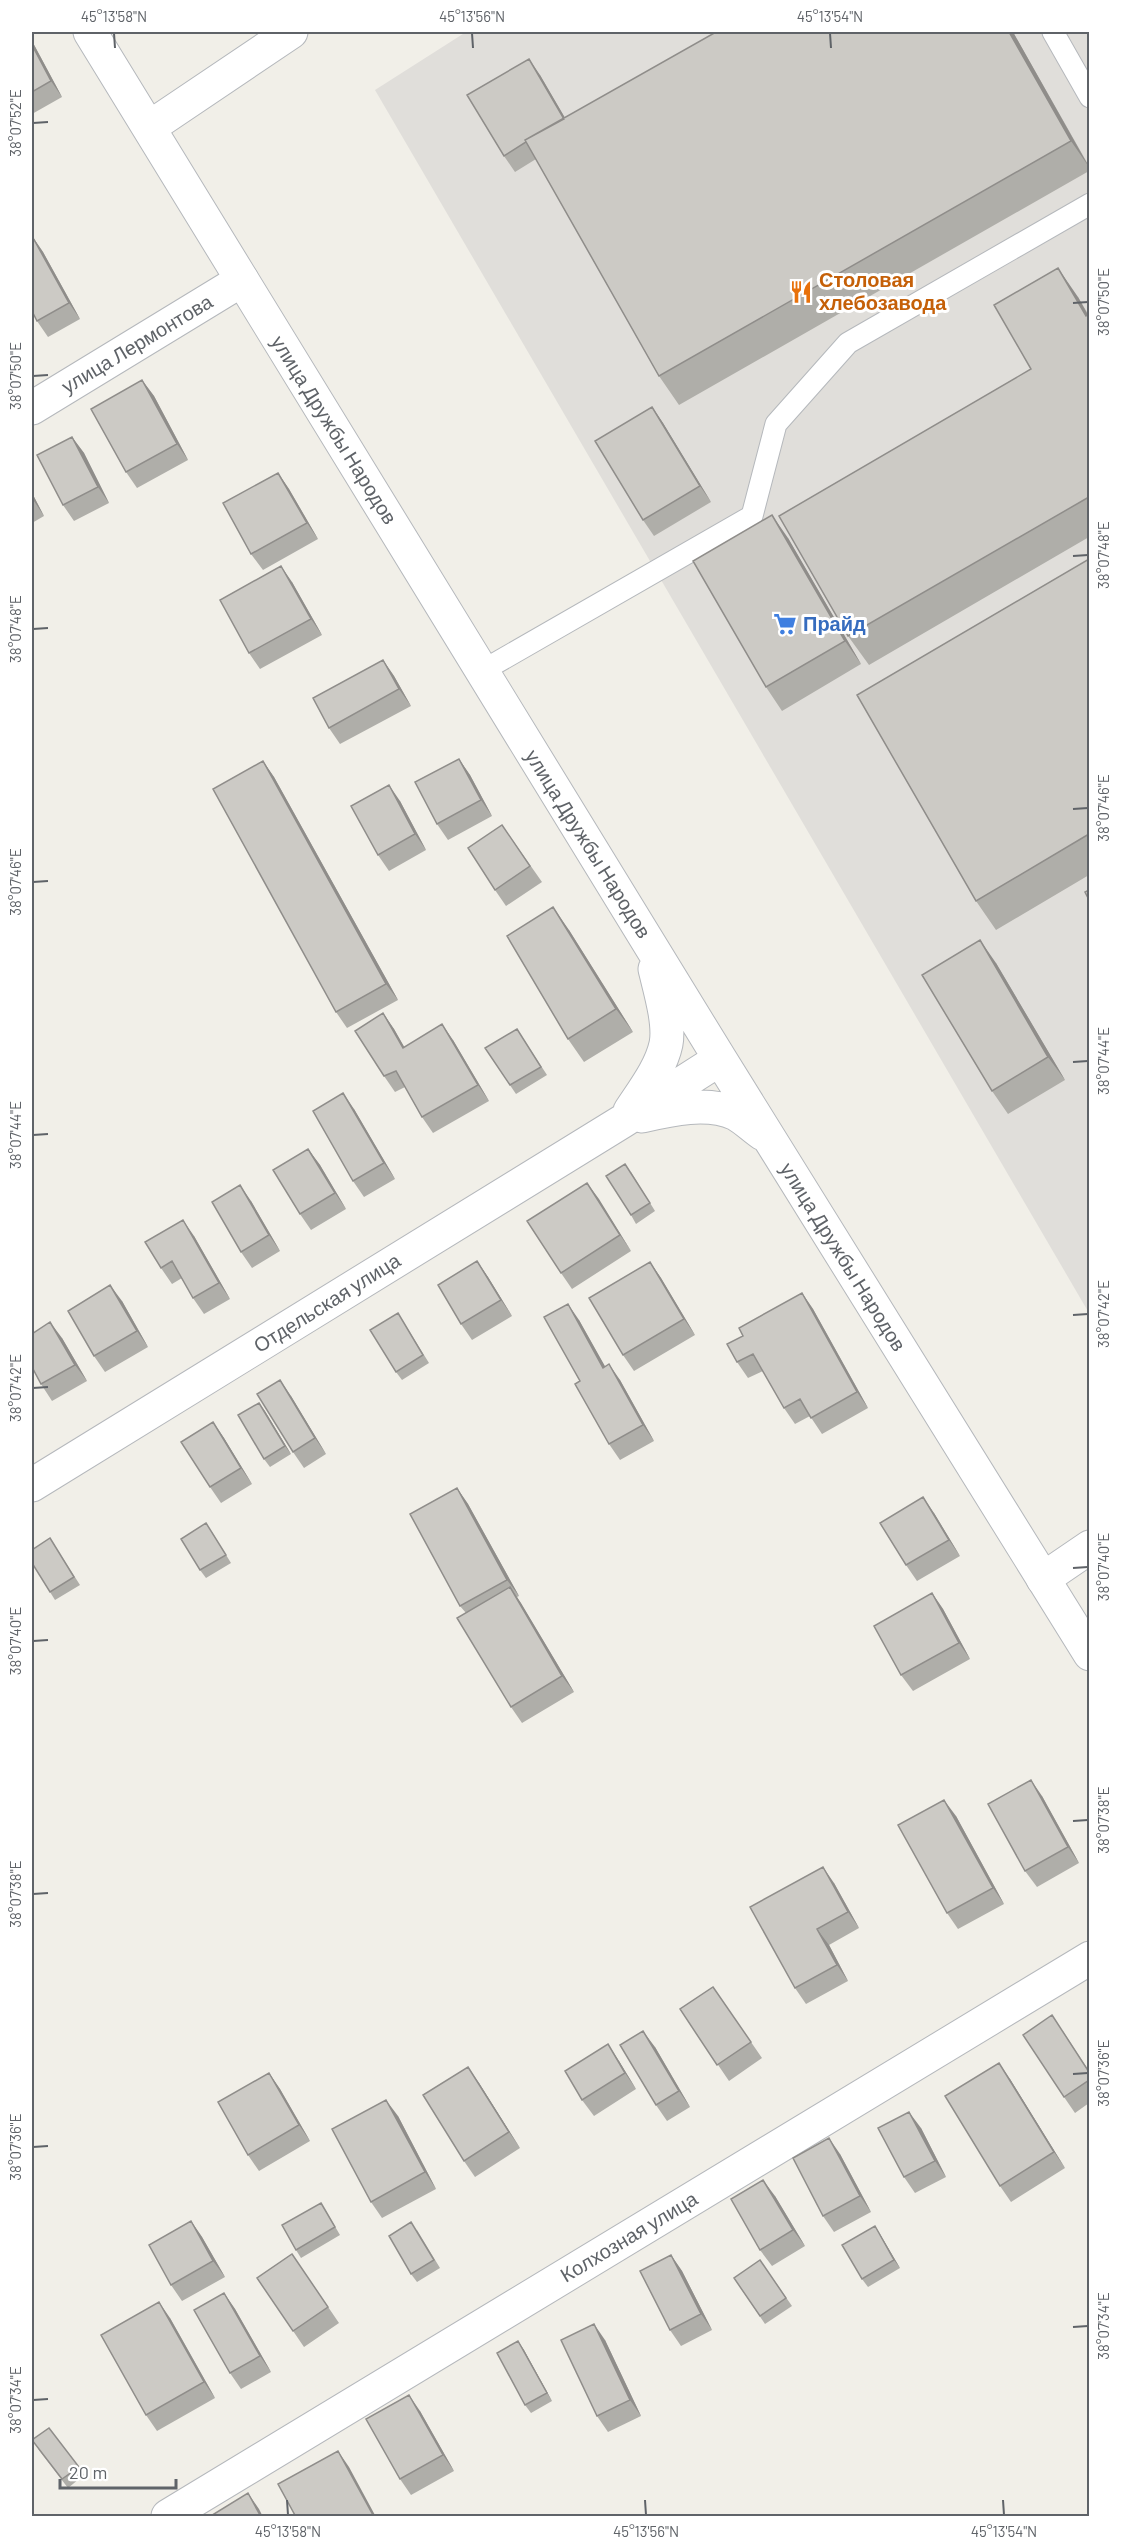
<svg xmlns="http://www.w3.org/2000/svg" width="1121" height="2548" viewBox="0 0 1121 2548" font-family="Barlow,sans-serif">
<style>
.industrial{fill:#e0deda}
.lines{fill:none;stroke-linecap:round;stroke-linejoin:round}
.service-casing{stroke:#b5b8bc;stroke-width:23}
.minor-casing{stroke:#b5b8bc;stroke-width:35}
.tertiary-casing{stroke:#b5b8bc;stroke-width:35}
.service{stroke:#fff;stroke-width:21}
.minor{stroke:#fff;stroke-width:33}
.tertiary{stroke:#fff;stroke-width:33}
.wall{fill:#afaea9}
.shaded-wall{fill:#8f8d8a}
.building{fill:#cccac5;stroke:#8f8d8a;stroke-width:1.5}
.ticks{fill:none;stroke:#5f6368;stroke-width:2}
.labels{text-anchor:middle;stroke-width:6;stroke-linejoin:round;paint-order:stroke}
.food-label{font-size:20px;font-weight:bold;fill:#c56008;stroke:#fff;text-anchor:start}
.street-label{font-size:20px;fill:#5f6368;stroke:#fff}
.shop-label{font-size:20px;font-weight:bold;fill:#366cbe;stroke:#fff;text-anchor:start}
.neatline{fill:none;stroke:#5f6368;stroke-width:2}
.ticks-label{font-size:15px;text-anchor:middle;fill:#5f6368}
</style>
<rect width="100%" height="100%" fill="#f1efe8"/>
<path class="industrial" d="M466,32H1089V1313L375,90Z"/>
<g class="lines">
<g class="service-casing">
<path id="service" d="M1053,32L1090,97
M482,671L752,516L776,424L848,343L1090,204"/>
</g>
<g class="minor-casing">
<path id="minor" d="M150,127L291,32
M32,408L242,280
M1043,1579L1090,1547
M168,2516L1090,1958"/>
</g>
<g class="tertiary-casing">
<path id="tertiary" d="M90,32L720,1059L1090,1654
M630,1111C643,1091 661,1068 666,1044C670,1023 660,990 655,969
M642,1116C671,1109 708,1101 736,1114C745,1119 754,1128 763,1134
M32,1485L623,1121L720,1059"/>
</g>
<use href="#service" class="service"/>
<use href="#minor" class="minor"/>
<use href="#tertiary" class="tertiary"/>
</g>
<path class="wall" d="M1013,32L1089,166V171L679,405L659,376L536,159L515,172L504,156L540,75L565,118Z
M32,41L62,97L32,114Z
M32,236L43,252L80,319L48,337L37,321Z
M1078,297L1088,314H1089V537L869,665L848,636L1031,369Z
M142,380L154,396L188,460L137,488L126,472Z
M652,407L663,423L711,502L654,536L643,520Z
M72,437L84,453L109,503L74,521L63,505Z
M278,473L289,489L318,539L263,570L251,554Z
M32,493L44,516L32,523Z
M788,538L861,664L782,711L766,687Z
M1089,559V875L996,930L976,901Z
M292,582L322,635L260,669L249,653Z
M383,660L394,676L411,706L340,744L329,728Z
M459,759L470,775L492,816L448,840L437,824Z
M263,761L274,777L398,1000L347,1028L336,1012Z
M400,801L426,850L389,871L378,855Z
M502,825L542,882L506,906L495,890Z
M569,930L633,1032L584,1062L568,1039Z
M996,963L1065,1080L1008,1114L992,1091Z
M383,1013L394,1029L404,1047L453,1040L489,1101L433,1133L422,1117L405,1087L395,1092L384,1076Z
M517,1029L547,1075L516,1094L485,1048Z
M354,1109L395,1179L364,1197L353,1181Z
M308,1149L320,1165L346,1209L311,1230L300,1214Z
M631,1172L655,1211L636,1224L631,1215Z
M587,1183L631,1251L572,1289L561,1273Z
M251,1201L280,1251L252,1268L241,1252Z
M194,1236L230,1299L204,1314L193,1298L182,1278L172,1284L161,1268Z
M477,1261L488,1277L512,1316L472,1340L461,1324Z
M650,1262L661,1278L695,1335L634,1371L623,1355Z
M802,1293L813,1309L868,1408L822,1434L810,1416L795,1424L784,1408L763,1371L748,1378L737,1362L743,1336Z
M122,1301L148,1347L105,1372L94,1356Z
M398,1313L429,1363L402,1380L396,1372Z
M579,1320L605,1367L620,1380L654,1441L620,1460L609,1444L580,1381Z
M62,1338L87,1381L52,1401L41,1384Z
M291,1396L326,1454L304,1468L293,1452Z
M259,1403L291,1454L270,1467L264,1459Z
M213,1422L224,1438L252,1484L221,1503L210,1487Z
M457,1488L468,1504L519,1596L517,1597L574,1692L522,1723L511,1707L466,1613L460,1606Z
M934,1513L960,1556L917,1581L906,1565Z
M212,1532L231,1563L206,1578L200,1570Z
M50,1538L80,1585L55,1600L50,1592Z
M932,1593L943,1609L970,1659L913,1691L901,1675Z
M1042,1796L1079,1863L1037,1887L1025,1871Z
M956,1816L1004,1904L958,1929L947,1913Z
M834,1883L859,1928L829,1945L848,1981L806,2004L795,1988Z
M713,1987L762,2058L729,2081L680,2009Z
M1063,2031L1089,2071V2103L1075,2113L1064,2097Z
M655,2047L690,2107L667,2121L656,2105Z
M619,2061L636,2089L594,2116L582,2100Z
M269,2073L280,2089L310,2141L259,2171L248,2155Z
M1010,2079L1065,2168L1011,2202L1000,2186Z
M479,2083L520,2148L475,2177L464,2161Z
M398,2116L436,2189L382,2218L371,2202Z
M921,2128L946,2177L915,2193L904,2177Z
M840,2154L871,2212L834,2232L823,2216Z
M775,2196L805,2246L772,2266L760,2250Z
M326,2211L340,2235L301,2258L296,2250Z
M191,2221L202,2237L225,2277L182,2301L171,2285Z
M875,2226L900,2268L868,2287L862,2279Z
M417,2230L440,2268L417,2282L411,2274Z
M292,2254L339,2323L304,2347L257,2278Z
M671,2255L682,2271L712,2330L681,2346L670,2330Z
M760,2260L792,2306L765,2324L734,2278Z
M224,2293L235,2309L271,2372L241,2389L230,2373Z
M170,2318L215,2398L157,2431L146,2415Z
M605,2340L641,2416L608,2432L597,2416Z
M518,2341L524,2350L552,2401L531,2413L525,2405Z
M420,2411L454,2471L411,2495L400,2479Z
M38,2449L79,2467L84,2475L68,2488Z"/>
<path class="shaded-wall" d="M1009,32H1013L1089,167L1071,141Z
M32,41L62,97L51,81L32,45Z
M529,59L540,75L575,135L564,119Z
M32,236L43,252L80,319L69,303Z
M1058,268L1078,297L1089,317L1086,316Z
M142,380L154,396L188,460L177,444Z
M652,407L663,423L711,502L700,486Z
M72,437L84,453L109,503L98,487Z
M278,473L289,489L318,539L307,523Z
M32,493L44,516L32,498Z
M772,515L788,538L861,664L845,641Z
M281,566L292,582L322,635L311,619Z
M383,660L394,676L411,706L399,689Z
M459,759L470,775L492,816L481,800Z
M263,761L274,777L398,1000L386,984Z
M389,785L400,801L426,850L415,834Z
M553,907L569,930L633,1032L616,1009Z
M980,940L996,963L1065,1080L1048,1057Z
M383,1013L394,1029L414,1064L403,1048Z
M442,1024L453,1040L489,1101L478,1085Z
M343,1093L354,1109L395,1179L384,1163Z
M308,1149L320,1165L346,1209L335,1193Z
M587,1183L599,1199L631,1251L620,1235Z
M240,1185L251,1201L280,1251L269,1235Z
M183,1220L194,1236L230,1299L219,1283Z
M477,1261L488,1277L512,1316L501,1300Z
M650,1262L661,1278L695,1335L684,1319Z
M110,1285L122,1301L148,1347L137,1331Z
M802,1293L813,1309L868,1408L857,1392Z
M568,1304L579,1320L615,1384L603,1368Z
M50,1322L62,1338L87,1381L75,1365Z
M609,1364L620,1380L654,1441L643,1425Z
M280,1380L291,1396L326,1454L315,1438Z
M259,1403L265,1411L291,1454L285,1446Z
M213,1422L224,1438L252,1484L241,1468Z
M457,1488L468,1504L519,1596L507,1580Z
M923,1497L934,1513L960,1556L949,1540Z
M510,1587L521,1603L574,1692L562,1676Z
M932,1593L943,1609L970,1659L959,1643Z
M1031,1780L1042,1796L1079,1863L1068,1847Z
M944,1800L956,1816L1004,1904L993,1888Z
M823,1867L834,1883L859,1928L848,1912Z
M817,1929L829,1945L848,1981L837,1965Z
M643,2031L655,2047L690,2107L679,2091Z
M608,2044L619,2061L636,2089L625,2073Z
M999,2063L1010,2079L1065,2168L1054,2152Z
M468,2067L479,2083L520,2148L509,2132Z
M269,2073L280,2089L310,2141L299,2125Z
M386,2100L398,2116L436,2189L425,2172Z
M909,2112L921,2128L946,2177L935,2161Z
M829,2138L840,2154L871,2212L860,2196Z
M763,2180L775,2196L805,2246L793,2230Z
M191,2221L202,2237L225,2277L213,2261Z
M875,2226L880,2234L900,2268L894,2260Z
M671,2255L682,2271L712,2330L701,2314Z
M224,2293L235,2309L271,2372L260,2356Z
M159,2302L170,2318L215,2398L204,2382Z
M594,2324L605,2340L641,2416L630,2400Z
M518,2341L524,2350L552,2401L547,2393Z
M409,2395L420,2411L454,2471L443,2455Z
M338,2451L349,2467L376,2517H374Z
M248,2493L259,2509L263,2517H261Z"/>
<path class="building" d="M716,32H1009L1071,141L659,376L525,140Z
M32,45L51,81L32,92Z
M529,59L564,119L525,140L526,142L504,156L467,95Z
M32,236L69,303L37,321L32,311Z
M1058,268L1086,316L1089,314V497L848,636L779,516L1031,369L994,305Z
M142,380L177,444L126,472L91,409Z
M652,407L700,486L643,520L595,441Z
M72,437L98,487L63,505L37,455Z
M278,473L307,523L251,554L223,503Z
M772,515L845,641L766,687L693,561Z
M1089,559V834L976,901L857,695Z
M281,566L311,619L249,653L220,600Z
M383,660L399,689L329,728L313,698Z
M459,759L481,800L437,824L415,782Z
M263,761L386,984L336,1012L213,789Z
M389,785L415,834L378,855L351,806Z
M502,825L530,866L495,890L468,848Z
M1089,890V900L1085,892Z
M553,907L616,1009L568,1039L507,936Z
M980,940L1048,1057L992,1091L922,975Z
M383,1013L403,1048L442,1024L478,1085L422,1117L396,1071L384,1076L355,1031Z
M517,1029L541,1067L510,1085L485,1048Z
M343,1093L384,1163L353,1181L313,1111Z
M308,1149L335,1193L300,1214L273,1170Z
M625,1164L650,1203L631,1215L606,1176Z
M587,1183L620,1235L561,1273L527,1221Z
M240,1185L269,1235L241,1252L212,1202Z
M183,1220L219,1283L193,1298L172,1261L161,1268L145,1242Z
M477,1261L501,1300L461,1324L438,1285Z
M650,1262L684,1319L623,1355L589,1298Z
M110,1285L137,1331L94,1356L68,1311Z
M802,1293L857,1392L811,1418L800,1399L784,1408L753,1354L737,1362L727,1344L743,1336L739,1328Z
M568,1304L603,1368L609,1364L643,1425L609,1444L575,1384L580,1381L544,1317Z
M398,1313L423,1355L396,1372L370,1330Z
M50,1322L75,1365L41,1384L32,1367V1334Z
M280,1380L315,1438L293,1452L257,1394Z
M259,1403L285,1446L264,1459L238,1415Z
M213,1422L241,1468L210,1487L181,1442Z
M457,1488L507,1580L460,1606L410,1514Z
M923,1497L949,1540L906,1565L880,1523Z
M206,1523L226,1555L200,1570L181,1539Z
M50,1538L74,1577L50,1592L32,1563V1550Z
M510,1587L562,1676L511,1707L457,1618Z
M932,1593L959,1643L901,1675L874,1626Z
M1031,1780L1068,1847L1025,1871L988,1804Z
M944,1800L993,1888L947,1913L898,1825Z
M823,1867L848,1912L817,1929L837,1965L795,1988L750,1907Z
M713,1987L751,2042L717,2065L680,2009Z
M1052,2015L1089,2072V2080L1064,2097L1023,2035Z
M643,2031L679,2091L656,2105L620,2045Z
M608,2044L625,2073L582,2100L565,2071Z
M999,2063L1054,2152L1000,2186L945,2096Z
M468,2067L509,2132L464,2161L423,2095Z
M269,2073L299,2125L248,2155L218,2102Z
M386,2100L425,2172L371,2202L332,2129Z
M909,2112L935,2161L904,2177L878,2128Z
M829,2138L860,2196L823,2216L793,2158Z
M763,2180L793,2230L760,2250L731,2199Z
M321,2203L335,2227L296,2250L282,2225Z
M191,2221L213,2261L171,2285L149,2245Z
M411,2222L434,2260L411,2274L389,2236Z
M875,2226L894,2260L862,2279L842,2245Z
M292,2254L328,2307L293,2331L257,2278Z
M671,2255L701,2314L670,2330L640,2271Z
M760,2260L786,2298L760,2316L734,2278Z
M224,2293L260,2356L230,2373L194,2310Z
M159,2302L204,2382L146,2415L101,2335Z
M594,2324L630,2400L597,2416L561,2340Z
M518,2341L547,2393L525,2405L497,2353Z
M409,2395L443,2455L400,2479L366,2419Z
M49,2428L79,2467L62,2479L32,2440Z
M338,2451L374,2517H296L278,2484Z
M248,2493L261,2517H209Z"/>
<path class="ticks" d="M114,33L115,48M472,33L473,48M830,33L831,48M33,123L48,122M1073,303L1088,302M33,376L48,375M1073,556L1088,555M33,629L48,628M1073,809L1088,808M33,882L48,881M1073,1062L1088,1061M33,1135L48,1134M1073,1315L1088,1314M33,1388L48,1387M1073,1568L1088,1567M33,1641L48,1640M1073,1821L1088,1820M33,1894L48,1893M1073,2074L1088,2073M33,2147L48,2146M1073,2327L1088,2326M33,2400L48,2399M287,2500L288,2515M645,2500L646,2515M1003,2500L1004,2515"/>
<defs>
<g id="restaurant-bare" transform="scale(1.8)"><path d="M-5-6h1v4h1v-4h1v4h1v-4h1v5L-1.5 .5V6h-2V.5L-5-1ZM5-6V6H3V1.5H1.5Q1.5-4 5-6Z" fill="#e8710a" stroke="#fff" stroke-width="2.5" paint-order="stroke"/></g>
<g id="supermarket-bare" transform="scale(1.8)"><path d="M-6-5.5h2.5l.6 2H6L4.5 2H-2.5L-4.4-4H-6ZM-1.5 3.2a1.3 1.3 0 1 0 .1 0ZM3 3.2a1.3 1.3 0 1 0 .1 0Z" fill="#3f7fe0" stroke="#fff" stroke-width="2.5" paint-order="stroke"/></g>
</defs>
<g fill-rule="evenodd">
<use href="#restaurant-bare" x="801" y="292"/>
<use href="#supermarket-bare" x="785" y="624"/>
</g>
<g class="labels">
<g class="food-label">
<text x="819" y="287">Столовая<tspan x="819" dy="23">хлебозавода</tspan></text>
</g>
<g class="street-label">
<text transform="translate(137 344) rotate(-31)" y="7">улица Лермонтова</text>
<text transform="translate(334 430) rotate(58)" y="7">улица Дружбы Народов</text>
<text transform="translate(588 844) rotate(58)" y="7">улица Дружбы Народов</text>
<text transform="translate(843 1257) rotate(58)" y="7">улица Дружбы Народов</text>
<text transform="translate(327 1303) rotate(-32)" y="7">Отдельская улица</text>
<text transform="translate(629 2237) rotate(-31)" y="7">Колхозная улица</text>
</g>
<g class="shop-label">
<text x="803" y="631">Прайд</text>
</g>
</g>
<rect width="1121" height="2548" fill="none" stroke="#ffffff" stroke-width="66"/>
<path d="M60 2479v9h116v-9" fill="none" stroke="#5f6368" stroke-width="3"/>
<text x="69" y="2479" font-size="18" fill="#5f6368" stroke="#ffffff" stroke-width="4.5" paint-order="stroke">20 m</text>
<rect x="33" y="33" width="1055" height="2482" class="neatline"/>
<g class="ticks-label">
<text x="114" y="22">45°13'58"N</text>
<text x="472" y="22">45°13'56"N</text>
<text x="830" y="22">45°13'54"N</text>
<text transform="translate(16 123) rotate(-90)" y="5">38°07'52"E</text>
<text transform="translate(1104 302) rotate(-90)" y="5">38°07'50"E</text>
<text transform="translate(16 376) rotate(-90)" y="5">38°07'50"E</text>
<text transform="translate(1104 555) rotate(-90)" y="5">38°07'48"E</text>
<text transform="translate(16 629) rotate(-90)" y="5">38°07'48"E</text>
<text transform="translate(1104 808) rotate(-90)" y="5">38°07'46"E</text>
<text transform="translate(16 882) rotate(-90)" y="5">38°07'46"E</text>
<text transform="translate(1104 1061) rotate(-90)" y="5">38°07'44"E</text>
<text transform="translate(16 1135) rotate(-90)" y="5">38°07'44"E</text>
<text transform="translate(1104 1314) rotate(-90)" y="5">38°07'42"E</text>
<text transform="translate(16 1388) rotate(-90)" y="5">38°07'42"E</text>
<text transform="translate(1104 1567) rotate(-90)" y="5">38°07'40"E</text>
<text transform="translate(16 1641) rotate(-90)" y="5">38°07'40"E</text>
<text transform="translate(1104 1820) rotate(-90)" y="5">38°07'38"E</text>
<text transform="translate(16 1894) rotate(-90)" y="5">38°07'38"E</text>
<text transform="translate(1104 2073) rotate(-90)" y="5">38°07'36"E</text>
<text transform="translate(16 2147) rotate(-90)" y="5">38°07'36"E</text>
<text transform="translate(1104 2326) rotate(-90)" y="5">38°07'34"E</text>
<text transform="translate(16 2400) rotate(-90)" y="5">38°07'34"E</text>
<text x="288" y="2537">45°13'58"N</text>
<text x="646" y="2537">45°13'56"N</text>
<text x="1004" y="2537">45°13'54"N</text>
</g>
</svg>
